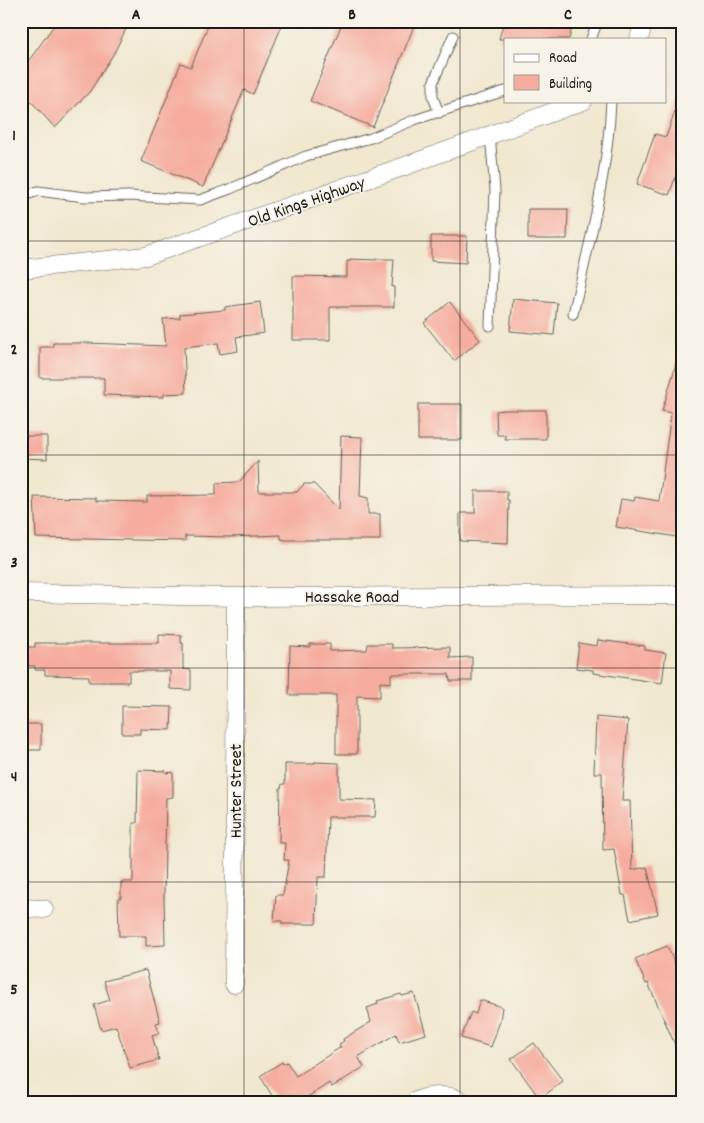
<svg xmlns="http://www.w3.org/2000/svg" width="704" height="1123" viewBox="0 0 704 1123" font-family="Dekko,sans-serif">
<style>
.building{fill:#f6ad9f}
.lines{fill:none;stroke-linecap:round;stroke-linejoin:round}
.lane-casing{stroke:#67635b;stroke-width:11}
.street-casing{stroke:#67635b;stroke-width:19}
.lane{stroke:#fff;stroke-width:9}
.street{stroke:#fff;stroke-width:18}
.grid{fill:none;stroke:#1c1c1c;stroke-width:1;stroke-opacity:0.55}
.labels{text-anchor:middle;stroke-width:4;stroke-linejoin:round;paint-order:stroke}
.street-label{font-size:18px;fill:#1c1c1c;stroke:#f7f3e8}
.neatline{fill:none;stroke:#1c1c1c;stroke-width:2}
.grid-label{font-size:16px;text-anchor:middle;font-weight:bold;fill:#1c1c1c}
</style>
<rect width="100%" height="100%" fill="#f7f3e8"/>
<filter id="ink" filterUnits="userSpaceOnUse"><feTurbulence type="fractalNoise" baseFrequency=".02" numOctaves="2"/><feDisplacementMap in="SourceGraphic" scale="10" xChannelSelector="R" yChannelSelector="G"/><feConvolveMatrix kernelMatrix="1 2 1 2 8 2 1 2 1" color-interpolation-filters="sRGB"/></filter>
<filter id="wash" filterUnits="userSpaceOnUse"><feTurbulence type="fractalNoise" baseFrequency=".0096" numOctaves="4" result="noise"/><feDisplacementMap in="SourceGraphic" scale="20" xChannelSelector="R" yChannelSelector="G"/><feGaussianBlur stdDeviation="1.12" result="paint"/><feColorMatrix in="noise" values="0 0 0 0 0 0 0 0 0 0 0 0 0 0 0 0 0 1.4 0 .05"/><feComposite in="paint" operator="in"/></filter>
<g filter="url(#wash)">
<rect width="100%" height="100%" fill="#f1e8d0"/>
<g id="blocks">
<path class="building" d="M57,21H130L114,53L90,91L55,128L21,90V69L33,55Z
M210,21H284L253,94L244,90L203,187L141,161L181,63L191,67Z
M343,21H416L373,127L310,101Z
M504,21H574L569,39H499Z
M680,97H683V156L669,195L637,184L655,134L666,137Z
M528,209H568L567,239H528Z
M431,236H467L466,263L431,261Z
M351,259L376,260V259H394L392,287H394V307H330V340H293V276L347,277V261H351Z
M513,299L557,303L554,335L510,331Z
M260,302L264,333L236,337L238,351L220,354L218,343L184,347L186,393L164,394V397L104,395V378H40V347H53V343H87L166,346L163,319L180,318V314L225,310V307Z
M450,302L480,340L454,361L424,323Z
M678,358L683,359V538L616,527L621,499L634,501L635,497L659,501L671,413L662,411Z
M418,404H462V440H418Z
M505,410H546V439H505V435H497L496,411Z
M21,436H47V459L21,458Z
M341,436L362,437L360,496L368,498V514H380V540H286L281,539V535L230,537L185,536V541L36,538L34,497L96,498V501L147,502V496L216,495V483L239,482L258,461L259,492H297L304,484H314L339,510Z
M475,491H507V500H509L508,543L460,541V513H475Z
M159,634L181,635V643H183V669L191,670V690L170,689V671H129V682H89V676L45,675V670H35V666H25V647H35V643H159Z
M598,640L645,646V650L666,653L662,683L593,673V670L576,668L579,643L597,646Z
M310,644H330V651L367,650L368,644H392V648L450,647V658L472,657V681H450L449,674H391V683L380,682V697L357,696V754H336V695H289L290,646L310,647Z
M122,706L172,707L171,730L140,729V734H122Z
M596,717L628,720L622,801H630L632,870L647,867L658,914L630,920L625,895H622L614,849L603,850L602,773H594Z
M21,724H41V750H21Z
M314,762L339,763V799L376,800L375,817H328L326,877H318L316,924H282V921H274L276,895H283L289,860H284L285,843H279L280,788H281L282,784H285V764H314Z
M138,770L166,771V773L173,772V797L166,798L164,897L165,945L146,946V936H119L118,898H121V882H133V823H137Z
M667,946L683,982V1063L648,983L646,984L635,959Z
M146,970L160,1022L156,1023L159,1033L152,1035L159,1060L130,1068L116,1026L101,1030L94,1005L110,1000L104,981Z
M414,993L426,1034L399,1042L396,1034L358,1057L364,1067L332,1087L329,1083L300,1102H276L260,1076L282,1062L283,1064L287,1062L296,1076L341,1047L339,1044L344,1041L343,1039L371,1022L367,1008L378,1004L377,1001L401,994L402,996Z
M480,1000L502,1007L500,1021L491,1047L461,1038L471,1012L476,1014Z
M534,1043L563,1081L540,1099L511,1059Z"/>
</g>
</g>
<g filter="url(#ink)">
<use href="#blocks" fill-opacity="0" stroke="#67635b" stroke-width="1"/>
<g class="lines">
<g class="lane-casing">
<path id="lane" d="M591,39L598,21
M439,113L433,97V83L453,36
M490,135L495,190L490,326
M21,197L38,191L85,197L128,196L200,200L230,189L306,156L371,138L414,120L505,91
M573,314C589,244 608,174 611,101"/>
</g>
<g class="street-casing">
<path id="street" d="M639,39L644,21
M21,269L146,256L408,165L583,101
M21,593L236,597L683,595
M21,908L44,909
M234,984L236,597
M414,1102C427,1095 451,1093 463,1102"/>
</g>
<use href="#lane" class="lane"/>
<use href="#street" class="street"/>
</g>
</g>
<path class="grid" d="M244,21V1102M460,21V1102M21,241H683M21,455H683M21,668H683M21,882H683"/>
<g class="labels">
<g class="street-label">
<text transform="translate(306 201) rotate(-19)" y="6">Old Kings Highway</text>
<text x="352" y="602">Hassake Road</text>
<text transform="translate(235 791) rotate(-90)" y="6">Hunter Street</text>
</g>
</g>
<rect width="704" height="1123" fill="none" stroke="#f7f3e8" stroke-width="55"/>
<rect x="504" y="38" width="162" height="65" fill="#f7f3e8" stroke="#9f9d96"/>
<rect x="514" y="54" width="25" height="8" fill="#ffffff" stroke="#9f9d96"/>
<text x="549" y="62" font-size="15" fill="#1c1c1c">Road</text>
<rect x="514" y="75" width="25" height="15" fill="#f6ad9f" stroke="#9f9d96"/>
<text x="549" y="88" font-size="15" fill="#1c1c1c">Building</text>
<rect x="28" y="28" width="648" height="1068" class="neatline"/>
<g class="grid-label">
<text x="136" y="19">A</text>
<text x="352" y="19">B</text>
<text x="568" y="19">C</text>
<text x="14" y="140">1</text>
<text x="14" y="354">2</text>
<text x="14" y="567">3</text>
<text x="14" y="781">4</text>
<text x="14" y="994">5</text>
</g>
</svg>
